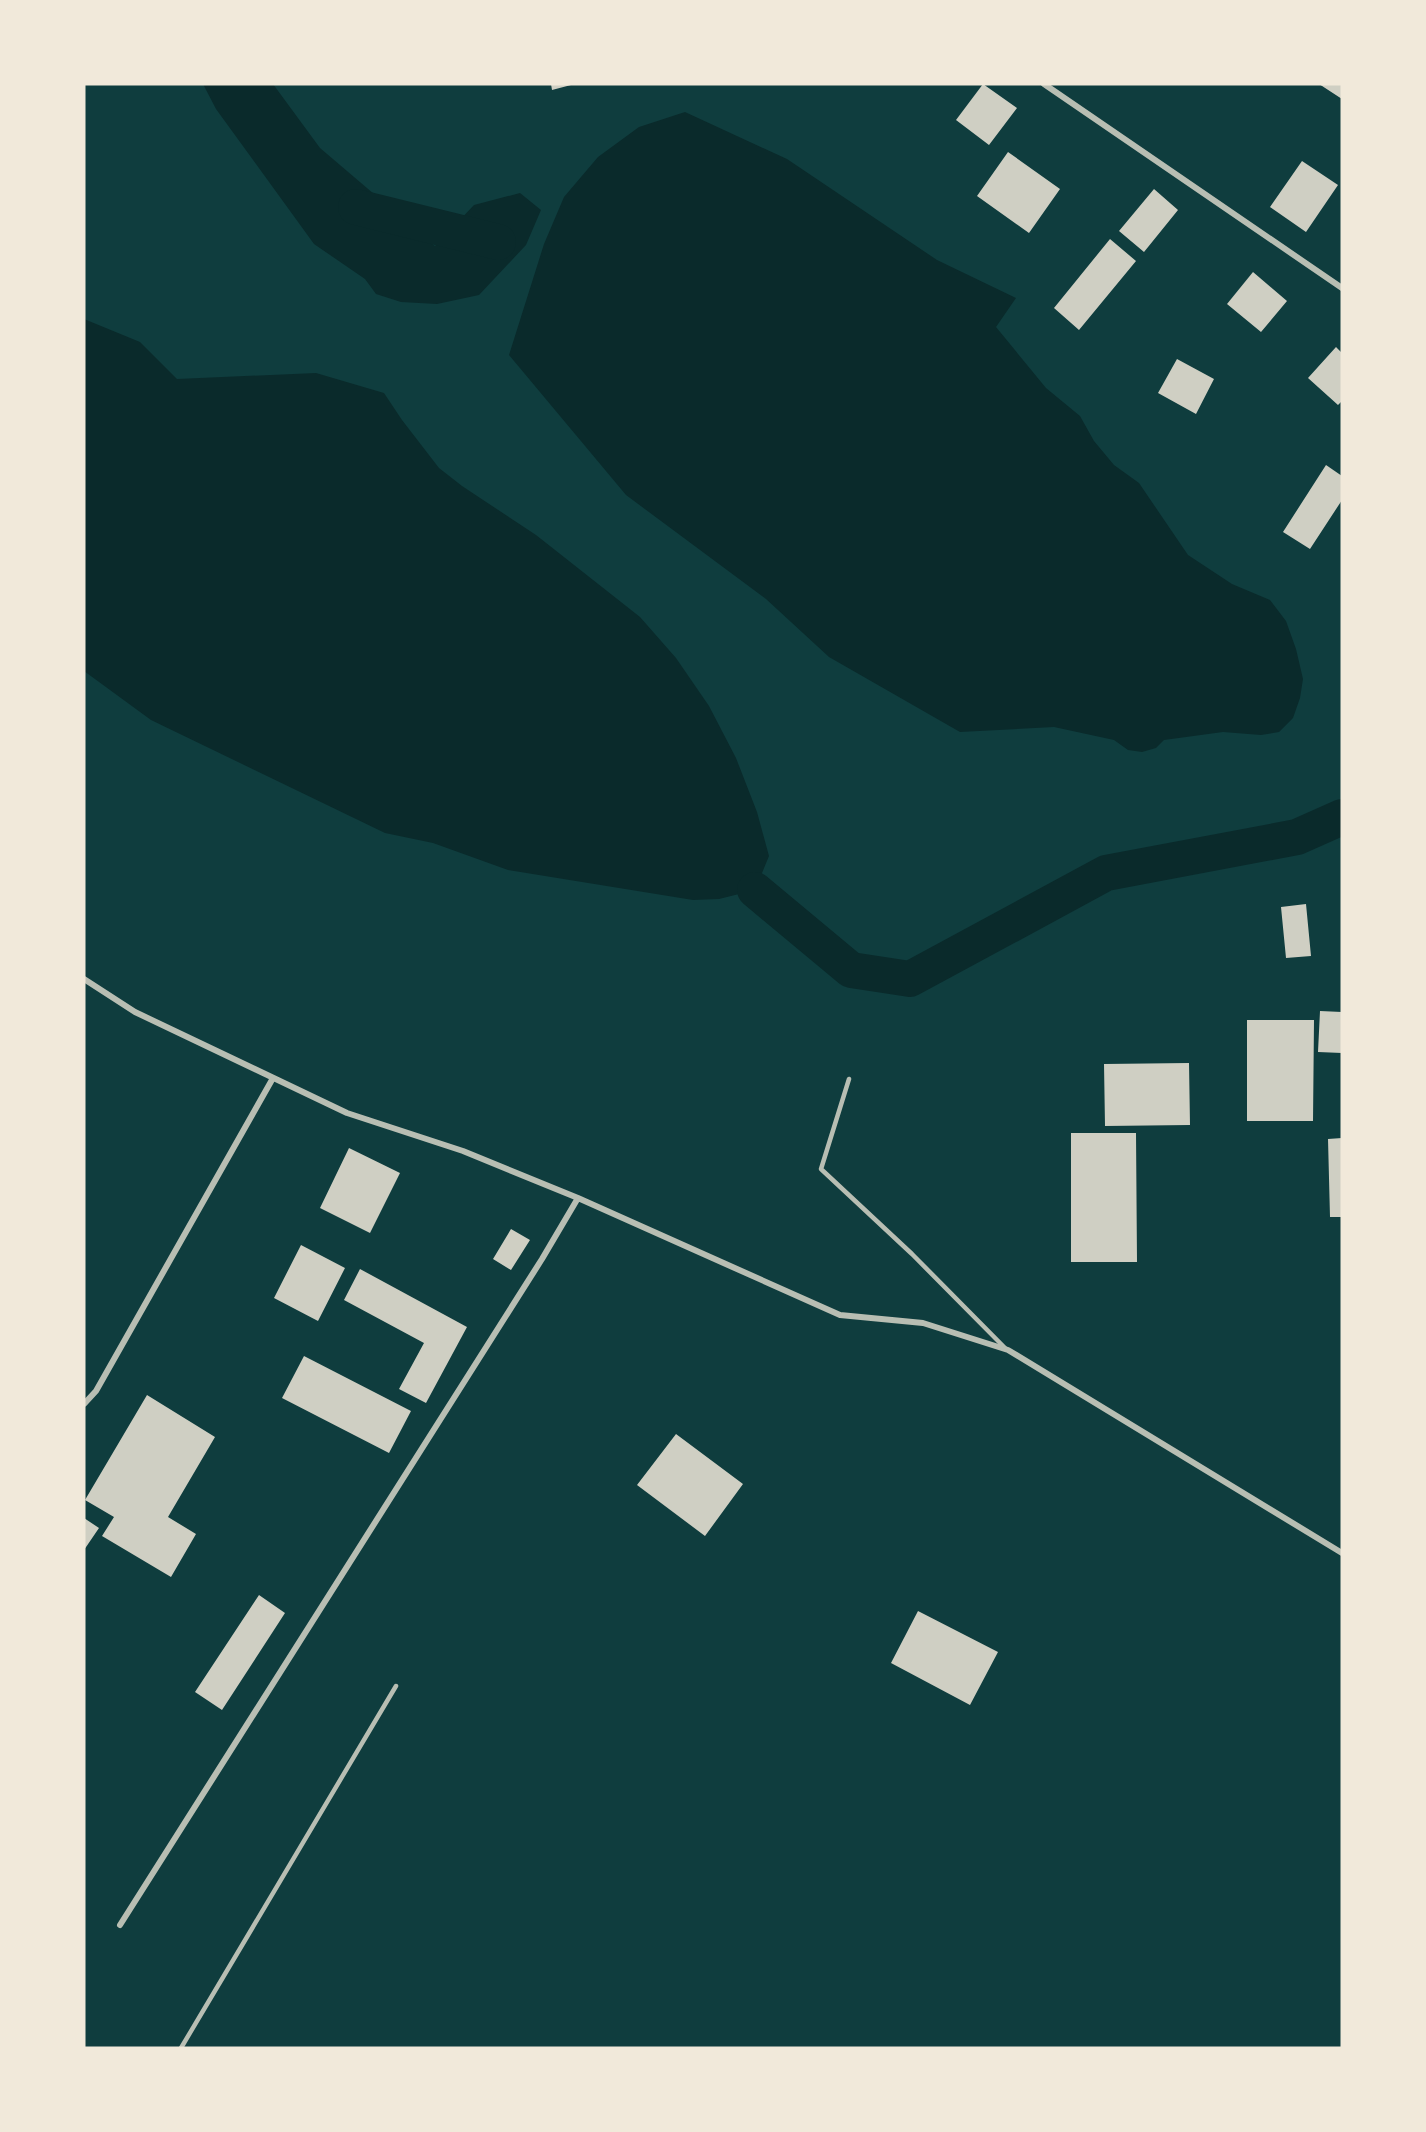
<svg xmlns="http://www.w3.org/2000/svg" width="1426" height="2132" viewBox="0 0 1426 2132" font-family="'Sofia Sans Condensed',sans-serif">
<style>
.water{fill:#0a2a2b}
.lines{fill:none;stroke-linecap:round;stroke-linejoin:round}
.canal{stroke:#0a2a2b;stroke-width:36}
.building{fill:#cfcfc3}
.service{stroke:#b8beb3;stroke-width:4.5}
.minor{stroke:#b8beb3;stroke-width:6}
</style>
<rect width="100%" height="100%" fill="#0f3d3e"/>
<path class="water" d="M203,84H273L320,148L435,246L474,205L520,193L541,210L526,245L479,295L437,304L401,302L376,294L365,279L314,244L216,109Z
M685,112L787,159L937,260L1016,298L996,327L1046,388L1080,416L1094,441L1114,465L1139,483L1188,555L1232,584L1270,600L1286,621L1296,649L1303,679L1300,698L1293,718L1279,732L1261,735L1223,732L1164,740L1156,748L1142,752L1128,750L1114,740L1054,727L960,732L829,657L766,599L626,495L509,355L544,244L564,197L598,157L639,127Z
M84,319L140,342L177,379L316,373L384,393L402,420L439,468L462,486L536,535L640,617L676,658L709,706L736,758L757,812L769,856L755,890L719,899L693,900L508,870L433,843L385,833L151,720L84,671Z"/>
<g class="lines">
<path class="canal" d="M356,207L498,242
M755,890L851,970L910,979L1106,873L1297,837L1342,817"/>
</g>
<path class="building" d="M551,84H571V85L552,90Z
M983,84L1017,108L989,145L956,120Z
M1319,84H1342V99Z
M1008,152L1060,189L1029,233L977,196Z
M1302,161L1338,185L1306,232L1270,207Z
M1154,189L1178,210L1144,252L1119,231Z
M1110,239L1136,261L1079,330L1054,308Z
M1253,272L1287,301L1261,332L1227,304Z
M1336,347L1342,353V401L1338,405L1308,378Z
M1177,359L1214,379L1196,414L1158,393Z
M1326,465L1342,476V500L1310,549L1283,532Z
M1306,904L1311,956L1286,958L1281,907Z
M1320,1011L1342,1012V1053L1318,1052Z
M1247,1020H1314L1313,1121H1247Z
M1189,1063L1190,1125L1105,1126L1104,1064Z
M1071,1133H1136L1137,1262H1071Z
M1342,1138V1217H1330L1328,1139Z
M349,1148L400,1173L370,1233L320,1208Z
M511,1229L530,1240L511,1270L493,1259Z
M301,1245L345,1268L318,1321L274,1298Z
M360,1269L467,1327L426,1403L399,1389L424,1343L344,1300Z
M304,1356L411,1411L389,1453L282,1398Z
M147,1395L215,1437L168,1517L196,1534L171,1577L102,1536L114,1517L85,1500Z
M676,1434L743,1484L705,1536L637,1485Z
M84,1518L99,1528L84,1550Z
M259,1595L285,1613L222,1710L195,1692Z
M918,1611L998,1652L970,1705L891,1663Z"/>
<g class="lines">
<path class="service" d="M849,1079L821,1169L912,1254L1005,1348
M181,2048L396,1686"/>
<path class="minor" d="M1044,84L1342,288
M84,979L135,1012L347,1113L463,1151L578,1198L840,1315L923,1323L1008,1350L1342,1553
M84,1404L96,1391L273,1078
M120,1925L542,1259L578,1198"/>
</g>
<rect width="1426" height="2132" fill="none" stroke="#f1e9da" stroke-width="171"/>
</svg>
